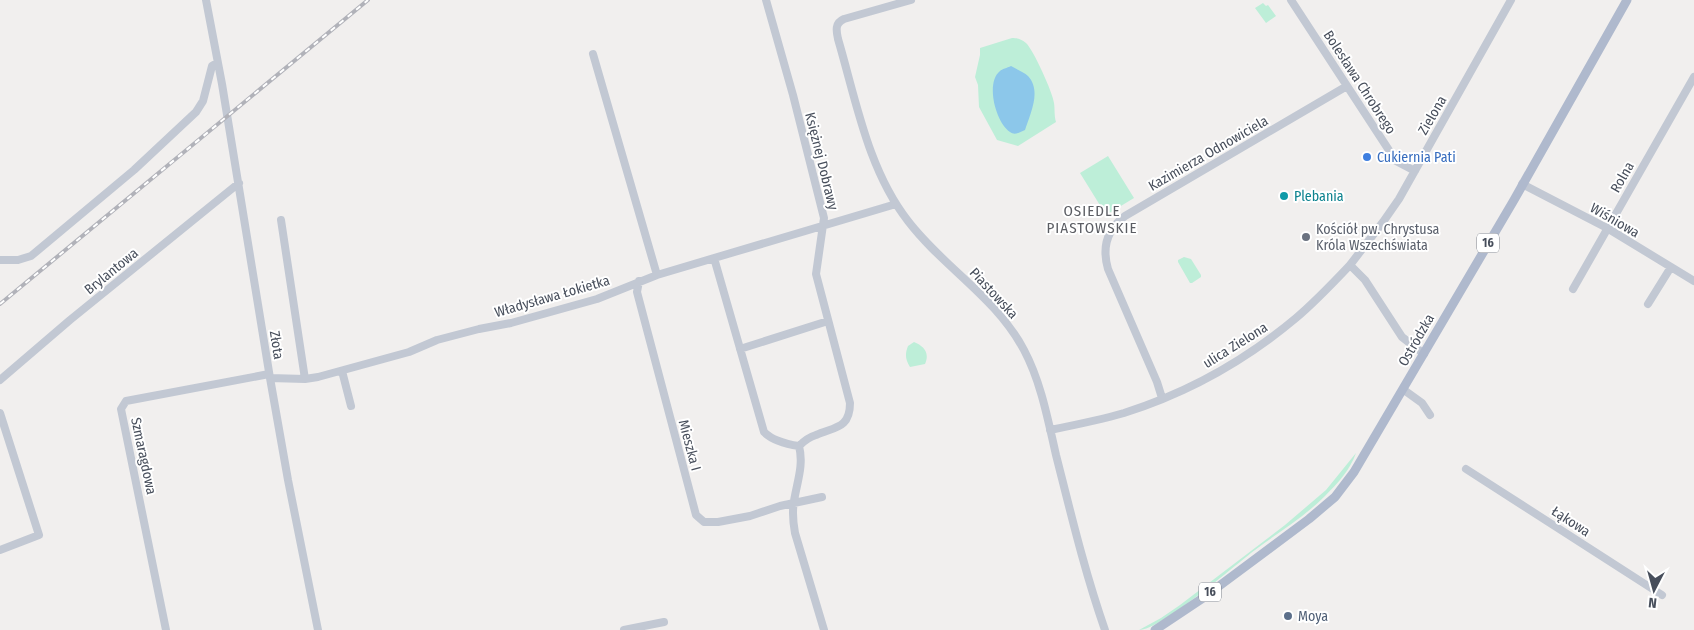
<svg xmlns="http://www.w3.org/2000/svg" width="1694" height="630" viewBox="0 0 1694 630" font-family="'Fira Sans Condensed',sans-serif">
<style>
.green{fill:#bdeed8}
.water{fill:#8cc7ea}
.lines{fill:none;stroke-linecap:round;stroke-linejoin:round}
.minor{stroke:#c2c8d3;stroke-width:8}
.major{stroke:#afb9cd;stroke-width:9}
.rail-casing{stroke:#b1b2b9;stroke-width:4}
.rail{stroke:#fff;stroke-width:2;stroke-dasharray:5.5;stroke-linecap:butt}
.shop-dot{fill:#3f7fe0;stroke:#fff;stroke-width:2}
.culture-dot{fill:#0f9aa8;stroke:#fff;stroke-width:2}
.worship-dot{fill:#6b7280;stroke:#fff;stroke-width:2}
.service-dot{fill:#5c6f8a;stroke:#fff;stroke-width:2}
.labels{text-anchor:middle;stroke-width:4;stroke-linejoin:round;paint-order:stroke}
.shield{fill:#fff;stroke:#7e838c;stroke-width:1}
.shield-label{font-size:12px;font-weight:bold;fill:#474e5b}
.street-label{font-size:14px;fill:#474e5b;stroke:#fff}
.shop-label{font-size:14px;fill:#366cbe;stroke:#fff;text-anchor:start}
.culture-label{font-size:14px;fill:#0d838f;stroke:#fff;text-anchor:start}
.worship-label{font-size:14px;fill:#5b616d;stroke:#fff;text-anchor:start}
.service-label{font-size:14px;fill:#4e5e75;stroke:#fff;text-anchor:start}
.neighbourhood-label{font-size:15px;letter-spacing:1px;fill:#5b5d63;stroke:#fff}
</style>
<rect width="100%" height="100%" fill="#f1efee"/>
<path class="green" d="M1263,3L1266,6L1268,5L1276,16L1266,23L1255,8Z
M1012,38C1018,38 1021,39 1026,43C1033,49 1053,93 1054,103C1055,109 1054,115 1056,122L1018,146L997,140L979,107L978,85L975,77L980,55V48Z
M1108,156L1134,198L1106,215L1080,173Z
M1184,257L1191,259L1201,275V277L1192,283H1190L1178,262V260Z
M914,342C924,346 930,353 925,364L910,367C905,359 905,354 908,346Z
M1356,453C1350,470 1338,483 1325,496C1304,517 1279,532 1255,550C1235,565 1161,630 1139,630L1161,618L1180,605L1285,525L1326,490Z"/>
<path class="water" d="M1011,66C1016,69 1024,72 1028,76C1042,91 1030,114 1025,130C1020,132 1015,136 1010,132C996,123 985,83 1000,71C1002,69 1007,68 1011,66Z"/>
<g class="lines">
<path class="minor" d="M206,0L222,84L270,378L288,480L318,630
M766,0L793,95L824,218L816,274L850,403C850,429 834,427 816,435C809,437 804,441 799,446
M911,0L844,19C835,23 836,30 838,39C856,100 868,170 908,221C944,268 996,297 1024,350C1041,382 1048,420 1056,455C1071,514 1085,573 1105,630
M1291,0L1396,161L1415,171
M593,54L657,275
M1522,184L1607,228L1694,281
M281,220L305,379
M714,258L764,432C773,441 786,444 799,446
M0,260H18L31,256L134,170L196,112L203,101L212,66L217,63
M639,281L637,292L696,515L704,522H718L750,516L780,506L822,497
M1573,289L1694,77
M1648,304L1671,267
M740,349L828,321
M1424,354L1402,337L1365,280L1350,265L1383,222L1399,199L1511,0
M342,371L351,406
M270,378L305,379L318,377L409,352L437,340L479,329L511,323L597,299L657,275L896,204
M0,380L70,320L239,183
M1404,390L1422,403L1430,415
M1162,398L1157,382L1108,269C1102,248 1106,230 1125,216L1347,86
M0,413L39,535L0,550
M1050,430C1075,425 1100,420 1124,413C1187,393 1246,360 1296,318C1315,302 1333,283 1350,265
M799,446C804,465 797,482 794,501C792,512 793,522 795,533L824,630
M1466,469L1662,595
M166,630L121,409L126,401L269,374
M624,630L664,622"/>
<path class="major" d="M1155,630L1203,598L1309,519L1335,497L1354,472L1514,200L1627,0"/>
<g class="rail-casing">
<path id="rail" d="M0,304L368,0"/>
</g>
<use href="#rail" class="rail"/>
</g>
<circle class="shop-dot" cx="1367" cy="157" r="5"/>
<circle class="culture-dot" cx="1284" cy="196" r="5"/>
<circle class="worship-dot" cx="1306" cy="237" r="5"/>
<circle class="service-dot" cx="1288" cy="616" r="5"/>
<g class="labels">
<g class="shield">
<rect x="1477" y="233.5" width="22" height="19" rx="4"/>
<rect x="1199" y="582.5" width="22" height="19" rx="4"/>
</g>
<g class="shield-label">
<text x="1488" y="247">16</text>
<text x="1210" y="596">16</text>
</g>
<g class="street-label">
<text transform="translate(1360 82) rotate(57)" y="5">Bolesława Chrobrego</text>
<text transform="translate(1432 115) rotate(-60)" y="5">Zielona</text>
<text transform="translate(1208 153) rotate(-30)" y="5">Kazimierza Odnowiciela</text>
<text transform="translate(822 161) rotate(76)" y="5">Księżnej Dobrawy</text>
<text transform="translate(1622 177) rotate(-60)" y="5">Rolna</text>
<text transform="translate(1615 220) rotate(30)" y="5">Wiśniowa</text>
<text transform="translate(111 271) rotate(-39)" y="5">Brylantowa</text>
<text transform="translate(994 293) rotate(47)" y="5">Piastowska</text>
<text transform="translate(552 296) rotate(-16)" y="5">Władysława Łokietka</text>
<text transform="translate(1416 340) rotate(-60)" y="5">Ostródzka</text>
<text transform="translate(277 345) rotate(81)" y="5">Złota</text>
<text transform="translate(1235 345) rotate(-32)" y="5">ulica Zielona</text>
<text transform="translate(690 445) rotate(75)" y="5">Mieszka I</text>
<text transform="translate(144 456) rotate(78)" y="5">Szmaragdowa</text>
<text transform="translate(1571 521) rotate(33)" y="5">Łąkowa</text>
</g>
<g class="shop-label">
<text x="1377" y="162">Cukiernia Pati</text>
</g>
<g class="culture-label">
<text x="1294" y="201">Plebania</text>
</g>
<g class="worship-label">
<text x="1316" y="234">Kościół pw. Chrystusa<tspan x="1316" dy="16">Króla Wszechświata</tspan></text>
</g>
<g class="service-label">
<text x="1298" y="621">Moya</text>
</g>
<g class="neighbourhood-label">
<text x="1092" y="216">OSIEDLE<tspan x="1092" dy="17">PIASTOWSKIE</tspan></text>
</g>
</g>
<g transform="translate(1654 590) rotate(186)" stroke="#ffffff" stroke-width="4" paint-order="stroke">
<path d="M0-4L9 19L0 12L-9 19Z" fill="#474e5b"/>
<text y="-8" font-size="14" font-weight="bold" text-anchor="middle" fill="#474e5b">N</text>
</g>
</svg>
